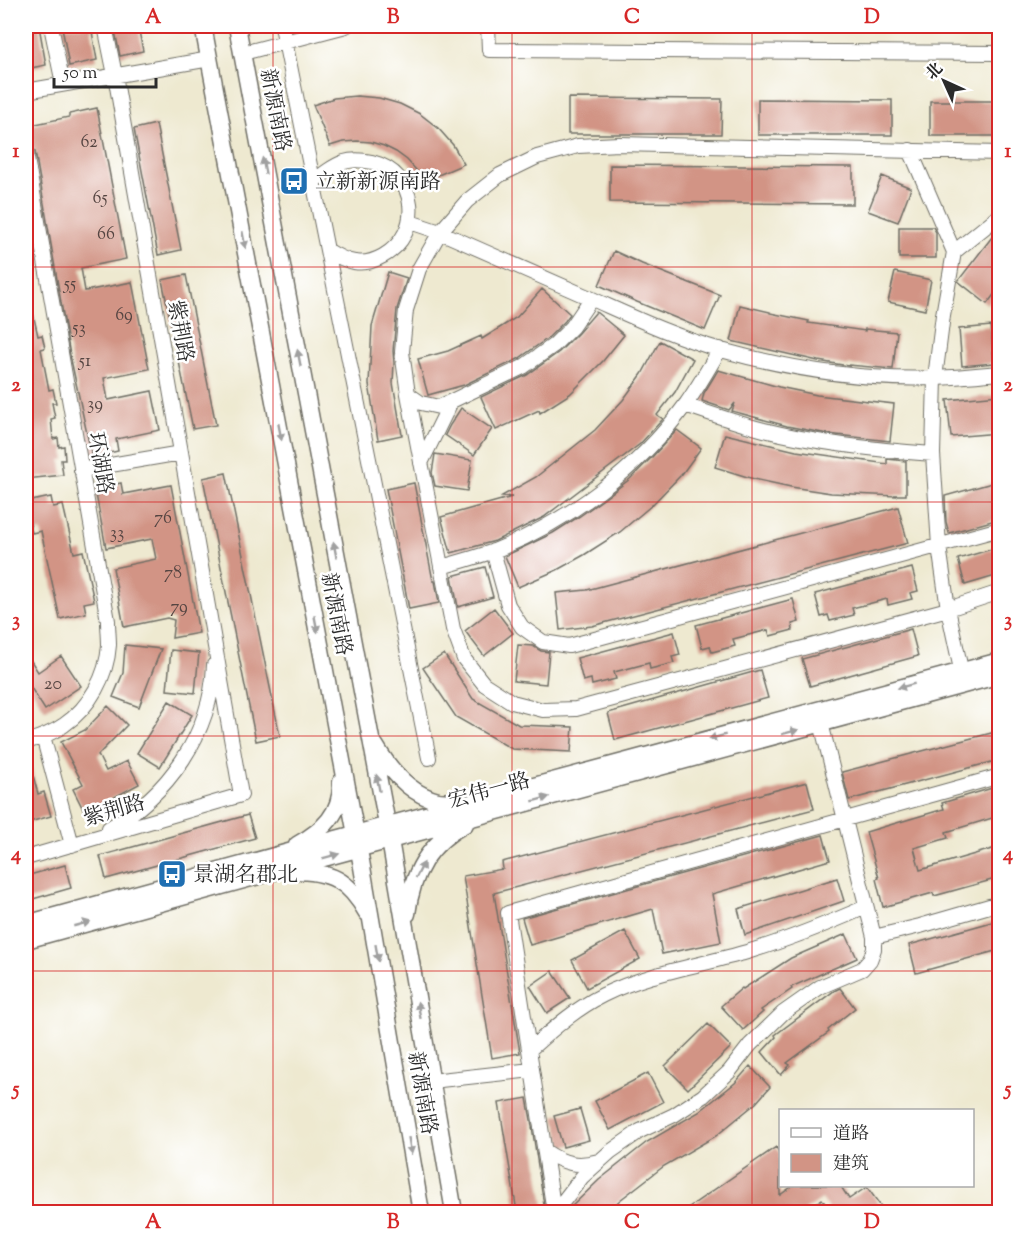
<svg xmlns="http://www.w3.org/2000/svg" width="1025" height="1238" viewBox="0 0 1025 1238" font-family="'Sorts Mill Goudy','Noto Serif SC',serif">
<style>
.building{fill:#d29485}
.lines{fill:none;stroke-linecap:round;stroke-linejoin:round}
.minor-casing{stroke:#6f6e65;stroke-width:16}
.major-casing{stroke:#6f6e65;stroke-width:19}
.minor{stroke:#fff;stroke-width:14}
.major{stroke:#fff;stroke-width:16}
.oneway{fill:#a0a0a0}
.grid{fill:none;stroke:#d62828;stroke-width:1.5;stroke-opacity:0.55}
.labels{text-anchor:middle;stroke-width:5;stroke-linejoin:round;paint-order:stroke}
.number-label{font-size:18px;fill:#554542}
.street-label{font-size:21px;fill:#2b2b2b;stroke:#fff}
.poi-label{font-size:21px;fill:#2b2b2b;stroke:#fff;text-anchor:start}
.neatline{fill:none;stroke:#d62828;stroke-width:2}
.grid-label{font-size:20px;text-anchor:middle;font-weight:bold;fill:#d62828}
</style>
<rect width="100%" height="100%" fill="#fff"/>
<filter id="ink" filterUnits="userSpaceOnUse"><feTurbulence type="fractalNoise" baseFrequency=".0167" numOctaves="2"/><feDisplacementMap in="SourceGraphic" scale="12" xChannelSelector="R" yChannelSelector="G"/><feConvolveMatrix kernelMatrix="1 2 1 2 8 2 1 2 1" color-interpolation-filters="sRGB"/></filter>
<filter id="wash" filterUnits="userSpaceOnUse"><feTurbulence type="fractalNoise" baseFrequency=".008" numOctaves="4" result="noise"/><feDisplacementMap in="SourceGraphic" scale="24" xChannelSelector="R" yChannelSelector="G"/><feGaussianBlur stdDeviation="1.35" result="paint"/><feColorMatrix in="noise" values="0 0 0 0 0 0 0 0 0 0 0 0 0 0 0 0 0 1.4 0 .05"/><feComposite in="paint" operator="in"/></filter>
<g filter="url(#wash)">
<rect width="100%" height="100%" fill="#eee9d0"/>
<g id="blocks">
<path class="building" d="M26,26H39L46,65L26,69Z
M67,26H91L97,60L69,66L62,27Z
M114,26H138L143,51L120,56Z
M357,96L379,98L400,104L420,114L438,128L453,145L464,164L422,182L416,170L407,160L396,152L384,146L371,142L357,141L343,142L330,146L313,105L334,98Z
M568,98L722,99L721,134H568Z
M758,99L892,100V135H758Z
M930,101H999V136H930Z
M97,108L126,259L81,268L85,291L132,282L149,369L104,378L108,400L152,391L160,430L116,439L118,451L92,457L70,355L35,151L32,147L29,145L26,126L69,117V114Z
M156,124L181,250L158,255L134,129Z
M610,165L853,167V204L610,202Z
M882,176L911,188L898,222L868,211Z
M899,227H933L936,232V258H899Z
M999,228V288L987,304L958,281Z
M614,251L642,264L720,295L705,330L637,302L599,285Z
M388,272L407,278L397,309L393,351L394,363L393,383L402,435L378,440L369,384L372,326Z
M895,272L931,280L925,310L888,302Z
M186,275L216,425L193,429L162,280Z
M542,289L570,314L565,321L548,338L518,359L464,385L428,395L418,359L448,351L481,336L482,339L517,317Z
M26,300H30L38,336L42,335L45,348L41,349L49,390L53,389L56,403H52L55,418L51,419L53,439L58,438L59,447L64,446L65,460H61L63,475L26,479V464H31L26,420Z
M740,305L770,312V313L809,321L808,323L865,331V329L897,332L893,369L849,365V366L818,361L731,341Z
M596,312L624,335L603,361L570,394L540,413L539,410L496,430L481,397L527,375L559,352L578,333Z
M991,326L994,363L962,366L959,329Z
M660,341L693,359L675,392L657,415L663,419L640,444L544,517L495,541L451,553L441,517L512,497L502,496L536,477L595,430L623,400L642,374Z
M718,370L779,387L817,395L894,404L890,441L828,434L787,426L732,411L735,403L729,410L702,401L704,393Z
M999,395V433L951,437L947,400Z
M461,408L492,429L474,455L445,435L450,425Z
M677,430L701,448L682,474L652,505L620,532L584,555L557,570L518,587L505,556L553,533L580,516L605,498L630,479L652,457Z
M725,434L796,451L887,464V459L906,461V495H895L896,496L831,493L791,487L754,479L715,467Z
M435,454L472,460L467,491L435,486L432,473Z
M226,473L280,736L256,741L203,478Z
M999,481V519L949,533L946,522L945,496Z
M121,483L123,494L171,485L199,633L172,638L174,620L167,618L124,627L113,568L156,559L152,539L106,548L95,489Z
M414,483L433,581H435L439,603L409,609L386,489Z
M51,497L53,507L63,505L74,553L83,551L94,601L84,603L86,613L60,619L41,531L32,533L26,504V502Z
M898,507L908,543L592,626L560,630L556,593L587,590Z
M999,547V575L965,585L958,559Z
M485,567L493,597L458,607L452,576Z
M912,568L918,591L910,593L912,599L888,605L887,599L860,606L852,608L854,615L830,621L828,615L821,617L815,594Z
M793,599L799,622L792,624L793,630L770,636L768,630L741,637L733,639L735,646L712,652L710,646L702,648L696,625Z
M494,608L513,633L484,656L465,631Z
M911,629L918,656L810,686L802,659Z
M674,632L680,655L672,657L674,663L650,669L649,663L622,670L614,672L616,679L592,685L591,679L583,681L577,658Z
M125,645L161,649L139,707L113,697L123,673Z
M518,645L533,646L541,651L549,652L546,684L514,681Z
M171,650L199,653L195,693L167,690Z
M26,653L38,672L61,656L81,686L45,710L26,680Z
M444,654L473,699L519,725L573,727L571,752L512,749L456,717L423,668Z
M760,670L768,698L615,740L608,713Z
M169,701L192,715L160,767L137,753Z
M108,706L127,725L98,755L106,771L127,761L139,784L85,813L73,789L83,784L61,742L85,730Z
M999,731V760L849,800L842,772Z
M29,760L38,794L44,792L51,816L26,823V761Z
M807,782L814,809L494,893L520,1053L492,1058L463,876L503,869L502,862Z
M999,786V816L946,832L948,838L914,848L920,870L999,847V878L934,896L933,893L883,907L876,879L879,878L866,832L944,809L942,803Z
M248,815L255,838L106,879L100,856Z
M823,835L830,860L712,894L721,942L662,954L653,909L530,945L522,918Z
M65,865L71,888L26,901V876Z
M837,878L844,901L745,935L738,909Z
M999,920V950L916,973L909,945Z
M625,931L640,959L587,988L572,960Z
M846,934L857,958L791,987L792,989L761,1010L763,1012L743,1030L721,1006L742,988L743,989L791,958Z
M552,971L570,998L547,1013L530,986Z
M840,988L855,1008L828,1030L829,1032L787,1063L790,1065L781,1075L762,1052L776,1037L775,1035L834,991Z
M708,1024L731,1047L688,1089L665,1066Z
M750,1066L770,1087L756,1103L716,1136L664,1166L620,1200L607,1212H566L599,1180L647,1142L699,1112L735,1083Z
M648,1073L663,1102L610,1130L595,1101Z
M527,1098L531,1120L545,1212H517L499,1103Z
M580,1109L589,1140L563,1147L554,1116Z
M776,1147L780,1153V1195L794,1185H840L849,1199L867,1187L885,1212H831L822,1199L803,1212H682Z"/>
</g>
</g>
<g filter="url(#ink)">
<use href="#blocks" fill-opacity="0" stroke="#6f6e65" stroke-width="1.5"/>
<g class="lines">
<g class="minor-casing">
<path id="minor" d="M51,26L63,84
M282,26L429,758
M488,26L489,50L1000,53
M243,53L346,26
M26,91L210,59
M910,150L954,252L943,315L935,378L933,454L939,546L948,609L963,679
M26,153L108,621C108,629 109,637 109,645C107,676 90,707 64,725C53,733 39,738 26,742
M1000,153L619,144L578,146L537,157L500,175L467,201L440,232L419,269L406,310L402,352L408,394L453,629L464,659L484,684L512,702L543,710L576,709L948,609L1000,592
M313,182C323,174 333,166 344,162C353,159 363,160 372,162C418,173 424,233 383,256C362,268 346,262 327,250
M410,222L440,232C490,254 540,276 590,298C633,317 675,337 721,350C790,369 864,381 936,378C957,377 978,375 1000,373
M954,252L1000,215
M408,394L421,403L439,407L523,367L554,345L572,327L591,299
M685,405C711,414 737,423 764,430C820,444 876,450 933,454
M421,463L451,402
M81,470L181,453
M493,551L508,605L522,627L543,642L569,646L1000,529
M441,567C459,562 477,557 494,551C569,521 638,470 686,404C698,387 709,368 720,349
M43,736L72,845
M109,828C168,795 211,734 214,665
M26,858L241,795L115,75L105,26
M874,937L920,926L1000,903
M529,1050C552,1030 575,1009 603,995C648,973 698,966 747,952C788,940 827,924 866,907
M431,1081L532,1070
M545,1151C564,1164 577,1167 599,1161
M554,1212L508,913L1000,776
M555,1212L582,1177L610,1152L640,1131L674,1115L703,1096L729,1072L750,1045L783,1013L820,987L862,969L870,960L874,949V937L821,723"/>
</g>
<g class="major-casing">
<path id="major" d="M203,26L361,861L421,1212
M237,26L390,840L454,1212
M375,745C389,769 410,794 438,801C444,802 451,801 458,801
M297,845C323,830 342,814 341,782
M293,871C330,871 349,880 367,913
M407,914C412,873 428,844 465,824
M26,924L329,841L1000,661
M26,940L331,856L1000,675"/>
</g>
<use href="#minor" class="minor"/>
<use href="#major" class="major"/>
</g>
<defs><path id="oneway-solid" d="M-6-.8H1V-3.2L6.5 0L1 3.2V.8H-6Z" transform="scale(1.5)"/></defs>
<g class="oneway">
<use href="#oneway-solid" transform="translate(264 166) rotate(-101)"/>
<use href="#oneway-solid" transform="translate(244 240) rotate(79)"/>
<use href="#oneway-solid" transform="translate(299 358) rotate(-101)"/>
<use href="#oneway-solid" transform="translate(280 432) rotate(79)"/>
<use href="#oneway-solid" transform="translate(335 550) rotate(-101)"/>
<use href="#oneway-solid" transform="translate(316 624) rotate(79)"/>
<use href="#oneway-solid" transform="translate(906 686) rotate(165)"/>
<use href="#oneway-solid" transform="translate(790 732) rotate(-15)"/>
<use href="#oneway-solid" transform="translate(717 737) rotate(165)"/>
<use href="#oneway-solid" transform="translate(378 783) rotate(-101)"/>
<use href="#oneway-solid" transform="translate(541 799) rotate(-15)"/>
<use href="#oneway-solid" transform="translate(331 856) rotate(-15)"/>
<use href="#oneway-solid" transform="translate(420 870) rotate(-62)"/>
<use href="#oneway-solid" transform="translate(82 924) rotate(-15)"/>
<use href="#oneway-solid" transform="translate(377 953) rotate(80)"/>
<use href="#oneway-solid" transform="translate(419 1010) rotate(-100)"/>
<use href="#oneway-solid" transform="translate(410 1146) rotate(80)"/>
</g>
</g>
<path class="grid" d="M273,26V1212M512,26V1212M752,26V1212M26,267H1000M26,502H1000M26,736H1000M26,971H1000"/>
<defs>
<g id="bus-square" transform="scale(1.5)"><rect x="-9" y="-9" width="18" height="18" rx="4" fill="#1f6fb2" stroke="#fff"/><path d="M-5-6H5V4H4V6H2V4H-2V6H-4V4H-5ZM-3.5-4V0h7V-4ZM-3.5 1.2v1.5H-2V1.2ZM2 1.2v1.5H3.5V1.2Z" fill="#fff"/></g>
</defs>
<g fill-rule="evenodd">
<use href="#bus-square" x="294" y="181"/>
<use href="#bus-square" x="172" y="874"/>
</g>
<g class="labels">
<g class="number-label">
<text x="89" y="147">62</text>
<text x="100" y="203">65</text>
<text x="106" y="239">66</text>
<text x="70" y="289">55</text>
<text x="124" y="320">69</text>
<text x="79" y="333">53</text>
<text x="85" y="366">51</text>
<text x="95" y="409">39</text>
<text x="163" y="523">76</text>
<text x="117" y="538">33</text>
<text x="173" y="578">78</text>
<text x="179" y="612">79</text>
<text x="53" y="689">20</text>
</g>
<g class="street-label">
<text transform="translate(276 110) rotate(79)" y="7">新源南路</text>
<text transform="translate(181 331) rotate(80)" y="7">紫荆路</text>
<text transform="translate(101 463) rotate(80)" y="7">环湖路</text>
<text transform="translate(337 614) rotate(79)" y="7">新源南路</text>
<text transform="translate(489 790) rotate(-15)" y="7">宏伟一路</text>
<text transform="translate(114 810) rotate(-16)" y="7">紫荆路</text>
<text transform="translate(423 1093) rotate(80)" y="7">新源南路</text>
</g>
<g class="poi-label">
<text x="315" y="188">立新新源南路</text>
<text x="193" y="881">景湖名郡北</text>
</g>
</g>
<rect width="1025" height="1238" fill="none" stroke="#fff" stroke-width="66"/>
<rect x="779" y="1109" width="195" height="78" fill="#ffffff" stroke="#aaaaaa" stroke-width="1.5"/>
<rect x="791" y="1128" width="30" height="9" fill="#ffffff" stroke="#aaaaaa" stroke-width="1.5"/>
<text x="833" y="1139" font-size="18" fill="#2b2b2b">道路</text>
<rect x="791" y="1154" width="30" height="18" fill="#d29485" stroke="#aaaaaa" stroke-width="1.5"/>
<text x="833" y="1169" font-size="18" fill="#2b2b2b">建筑</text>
<g transform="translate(944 81) rotate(315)" stroke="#ffffff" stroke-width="4.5" paint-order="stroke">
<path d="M0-4.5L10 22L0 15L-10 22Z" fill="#2b2b2b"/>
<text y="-9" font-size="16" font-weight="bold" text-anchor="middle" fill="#2b2b2b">北</text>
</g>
<path d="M54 78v9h102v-9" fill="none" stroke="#2b2b2b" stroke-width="3"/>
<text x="63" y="78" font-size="18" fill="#2b2b2b" stroke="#ffffff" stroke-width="4.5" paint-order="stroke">50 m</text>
<rect x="33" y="33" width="959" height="1172" class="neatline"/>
<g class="grid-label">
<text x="153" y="23">A</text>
<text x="393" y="23">B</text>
<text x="632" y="23">C</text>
<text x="872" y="23">D</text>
<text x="16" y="157">1</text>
<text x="1008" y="157">1</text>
<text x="16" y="391">2</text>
<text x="1008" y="391">2</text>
<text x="16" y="626">3</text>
<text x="1008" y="626">3</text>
<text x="16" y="860">4</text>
<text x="1008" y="860">4</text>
<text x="16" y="1095">5</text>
<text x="1008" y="1095">5</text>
<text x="153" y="1228">A</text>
<text x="393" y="1228">B</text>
<text x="632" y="1228">C</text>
<text x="872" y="1228">D</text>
</g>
</svg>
